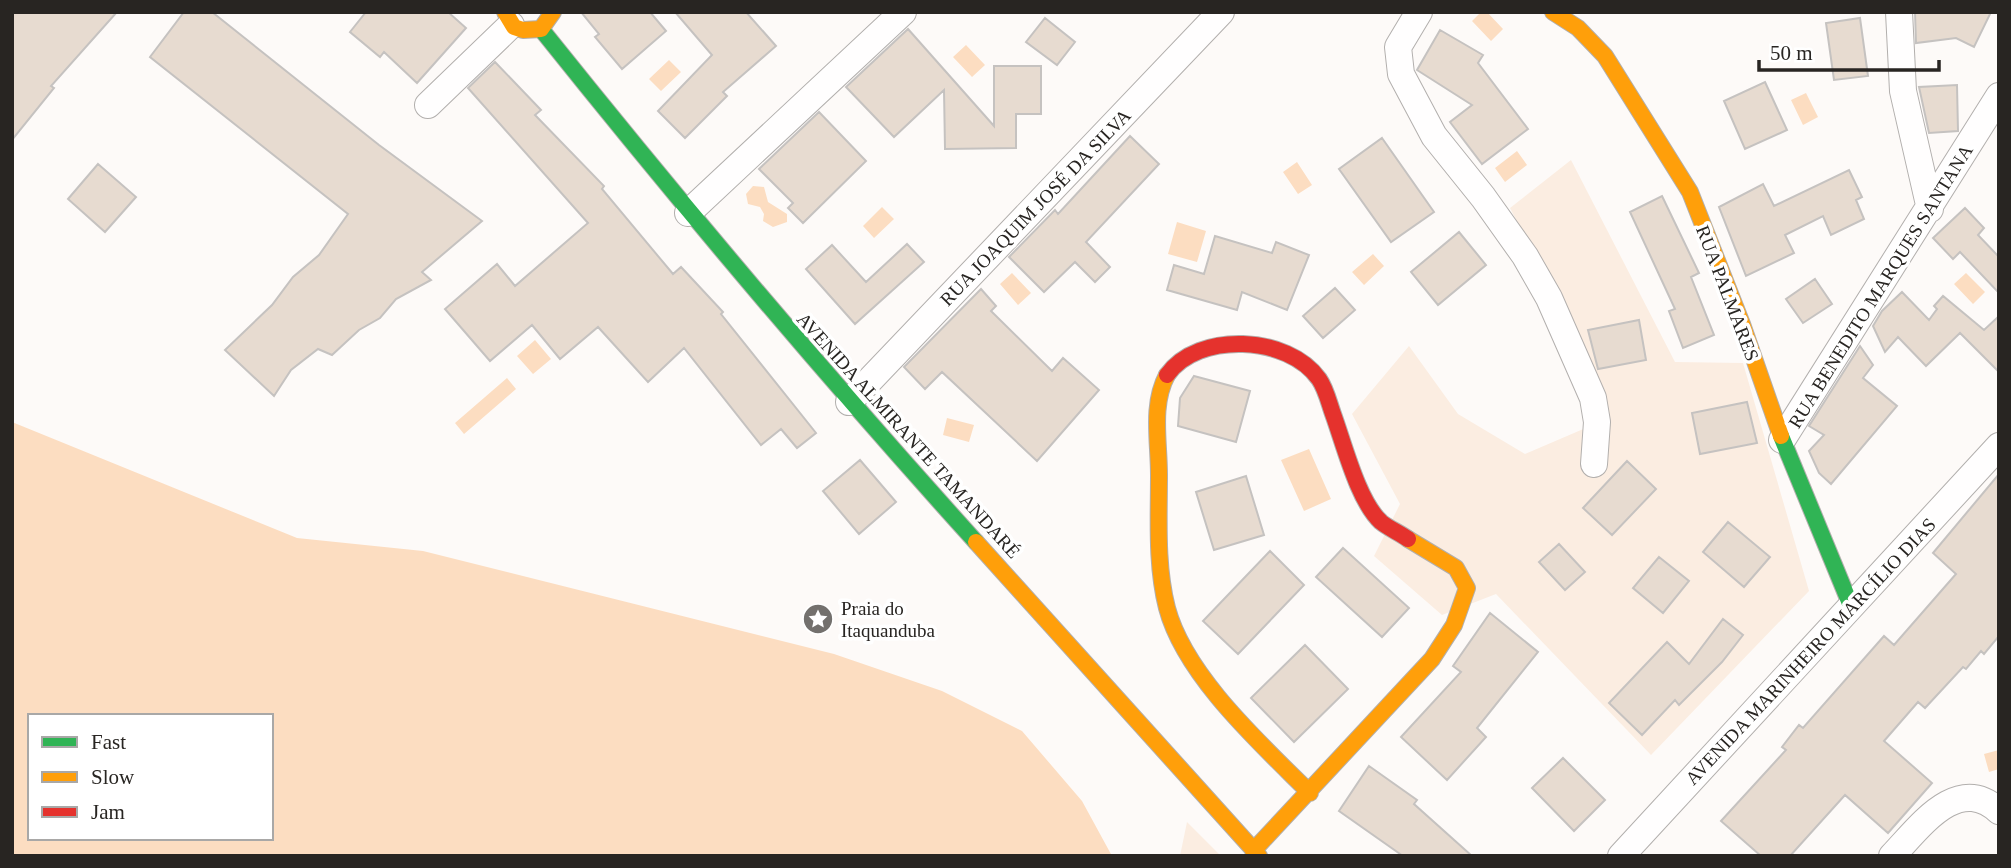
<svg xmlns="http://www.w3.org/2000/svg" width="2011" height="868" viewBox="0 0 2011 868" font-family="'Times New Roman',serif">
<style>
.green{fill:#fbede1}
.water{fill:#fcddc1;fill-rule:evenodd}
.building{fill:#e7dbd0;stroke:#c5c2c0;stroke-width:2}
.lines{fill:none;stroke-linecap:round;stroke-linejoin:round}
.street-casing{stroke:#b2afad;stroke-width:28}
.fast-casing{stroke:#b2afad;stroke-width:18}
.slow-casing{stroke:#b2afad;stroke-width:18}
.jam-casing{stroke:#b2afad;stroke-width:18}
.street{stroke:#fffefe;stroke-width:26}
.fast{stroke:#30b455;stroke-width:16}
.slow{stroke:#ff9f0a;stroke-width:16}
.jam{stroke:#e5322d;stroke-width:16}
.labels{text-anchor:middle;stroke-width:7;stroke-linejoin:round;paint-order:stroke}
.street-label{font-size:19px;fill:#282522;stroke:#fff}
.poi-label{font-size:19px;fill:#282522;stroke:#fff;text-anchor:start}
</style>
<rect width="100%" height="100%" fill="#fdfaf8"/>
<path class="green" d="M1571,160L1675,362L1743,363L1809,591L1651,755L1496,594L1442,615L1374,556L1400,504L1352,414L1409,346L1458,414L1525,454L1609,418L1575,334L1510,208Z
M1187,822L1221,856H1180Z"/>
<path class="water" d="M1481,12H1487L1503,29L1491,41L1472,21Z
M966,45L985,65L972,77L953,57Z
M669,60L681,72L661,91L649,79Z
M1806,93L1818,117L1803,125L1791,100Z
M1517,151L1527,165L1505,182L1495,168Z
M1297,162L1312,185L1298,194L1283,172Z
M753,186L764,187L768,202L787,214V222L773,227L763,221L764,214L760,207L748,204L746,194Z
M882,207L894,219L874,238L863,226Z
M1177,222L1206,231L1197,262L1168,254Z
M1373,254L1384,266L1364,285L1352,272Z
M1012,273L1031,293L1018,305L1000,284Z
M1966,273L1985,292L1973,304L1954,284Z
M535,340L551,359L533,374L517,356Z
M507,378L516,389L464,434L455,423Z
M947,418L974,425L969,442L943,435Z
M12,422L297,538L423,551L834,654L942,691L1022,731L1082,801L1112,856H12ZM30,716H271V838H30Z
M1309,449L1331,499L1304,511L1281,460Z
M1999,750V769L1989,772L1984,754Z"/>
<path class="building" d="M12,12H117L51,86L54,88L12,140Z
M184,12H212L379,145L482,221L422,272L431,280L396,299L380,318L359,330L332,355L318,349L291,370L274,396L225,350L272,305L293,277L319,255L348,214L150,57Z
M366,12H448L466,28L417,83L384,52L380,57L350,32Z
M581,12H650L666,31L622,69L595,37L599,34Z
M675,12H746L776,46L723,92L727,96L685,138L658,111L712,55Z
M1915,12H1991L1974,47L1956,38L1916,43Z
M1045,18L1075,42L1057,65L1026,42Z
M1860,18L1868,76L1834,80L1826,23Z
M908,29L994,126V66H1041V114H1016V148L945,149L944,90L894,137L846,87Z
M1440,30L1483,55L1478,63L1528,129L1482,164L1450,122L1472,105L1417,70Z
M495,62L541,110L535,115L604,186L602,189L673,274L681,267L723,312L721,314L816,433L797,448L781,429L761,445L684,348L648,382L598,327L560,359L532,325L490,361L445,309L497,264L515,286L588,223L468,88Z
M1765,82L1787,130L1745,149L1724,101Z
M1957,85L1958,131L1929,133L1919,87Z
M819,112L866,161L803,223L788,208L793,203L759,169Z
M1130,136L1159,164L1086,242L1110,267L1095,282L1075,262L1044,292L1009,257L1055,210L1058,214Z
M1382,138L1434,212L1391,242L1339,169Z
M98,164L136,197L105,232L68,199Z
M1849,170L1862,197L1856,200L1864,219L1831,235L1823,216L1785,235L1794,253L1746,276L1719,207L1763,184L1774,206Z
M1662,196L1699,273L1691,277L1714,335L1683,348L1669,311L1675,309L1630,212Z
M1965,208L1984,228L1978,235L1999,257V293L1960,252L1953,259L1933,238Z
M1459,232L1486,265L1438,305L1411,272Z
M1215,236L1272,253L1276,242L1309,255L1287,310L1242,292L1237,310L1167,290L1174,265L1204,274Z
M907,244L924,262L855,324L806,269L832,245L866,282Z
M1815,279L1832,304L1803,323L1786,299Z
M1335,288L1355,310L1323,338L1303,316Z
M981,289L996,306L991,311L1052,371L1063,358L1099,390L1037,461L942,372L925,389L904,367Z
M1902,292L1929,320L1937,309L1934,306L1943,296L1984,330L1999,316V372L1960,333L1926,366L1898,337L1885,352L1873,326L1882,311Z
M1639,320L1646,360L1598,369L1588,330Z
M1860,346L1873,365L1863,378L1897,406L1831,484L1819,473L1809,451L1824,435L1809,426Z
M1194,376L1250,391L1236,442L1178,426L1180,398Z
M1747,402L1757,443L1700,454L1692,413Z
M860,460L896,502L859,534L823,491Z
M1627,461L1656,489L1612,535L1583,508Z
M1999,474V636L1984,654L1981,651L1966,669L1963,667L1925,708L1918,702L1884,741L1932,783L1888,833L1845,795L1790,856H1761L1721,821L1786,750L1782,747L1799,725L1803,728L1884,636L1894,645L1956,574L1933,553Z
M1246,476L1264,535L1214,550L1196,492Z
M1728,522L1770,557L1744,587L1703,552Z
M1559,544L1585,572L1565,590L1539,562Z
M1343,548L1409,608L1382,637L1316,577Z
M1270,551L1304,585L1238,654L1203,621Z
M1659,557L1689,581L1663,613L1633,588Z
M1490,613L1538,652L1477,728L1486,737L1447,780L1401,737L1461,672L1453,666Z
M1723,619L1743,635L1722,662L1679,705L1675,700L1642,735L1609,703L1667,642L1689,664Z
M1305,645L1348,689L1294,742L1251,698Z
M1563,758L1605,800L1574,831L1532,788Z
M1369,766L1417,800L1414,804L1472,856H1403L1339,811Z"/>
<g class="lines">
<g class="street-casing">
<path id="street" d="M1419,12L1398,47L1401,74L1434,136L1483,197L1525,256L1549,298L1593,398L1597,422L1594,464
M1899,12L1903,91L1930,209
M428,105L511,25
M688,213L903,12
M849,402L1221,12
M1782,440L1999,96
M1621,856L1999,446
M1892,856C1920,827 1957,773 1999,811"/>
</g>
<g class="fast-casing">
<path id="fast" d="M541,29C681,204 825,375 976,542
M1781,436L1851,606"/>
</g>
<g class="slow-casing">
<path id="slow" d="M505,12L514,27L523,30L541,29L553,12
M1553,12L1578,28L1605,56L1690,192L1742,324L1781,436
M1167,375C1151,405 1159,441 1159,475C1159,519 1156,565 1167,608C1185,676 1262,745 1310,793
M976,542L1259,856
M1253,851L1432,659L1454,625L1467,588L1456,568L1408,539"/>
</g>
<g class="jam-casing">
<path id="jam" d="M1167,375C1198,331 1288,335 1319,379C1326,389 1329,403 1333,414C1344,444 1358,501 1381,522C1388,528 1400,533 1408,539"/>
</g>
<use href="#street" class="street"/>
<use href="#fast" class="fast"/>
<use href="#slow" class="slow"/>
<use href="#jam" class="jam"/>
</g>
<defs>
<g id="sight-disc" transform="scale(1.575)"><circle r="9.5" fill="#73706d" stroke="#fff"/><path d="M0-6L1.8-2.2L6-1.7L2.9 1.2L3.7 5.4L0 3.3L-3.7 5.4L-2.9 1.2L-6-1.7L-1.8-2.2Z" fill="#fff"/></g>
</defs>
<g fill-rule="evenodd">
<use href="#sight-disc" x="818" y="619"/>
</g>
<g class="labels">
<g class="street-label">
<text transform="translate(1035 207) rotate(-46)" y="7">RUA JOAQUIM JOSÉ DA SILVA</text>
<text transform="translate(1880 286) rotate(-58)" y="7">RUA BENEDITO MARQUES SANTANA</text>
<text transform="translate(1728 293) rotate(69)" y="7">RUA PALMARES</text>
<text transform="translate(909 435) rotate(48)" y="7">AVENIDA ALMIRANTE TAMANDARÉ</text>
<text transform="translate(1810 651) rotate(-47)" y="7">AVENIDA MARINHEIRO MARCÍLIO DIAS</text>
</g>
<g class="poi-label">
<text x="841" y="615">Praia do<tspan x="841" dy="22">Itaquanduba</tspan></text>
</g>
</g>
<rect width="2011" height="868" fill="none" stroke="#282522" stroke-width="28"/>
<rect x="28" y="714" width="245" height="126" fill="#ffffff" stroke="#a9a8a7" stroke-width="2"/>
<rect x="42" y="737" width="35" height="10" fill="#30b455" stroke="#a9a8a7" stroke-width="2"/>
<text x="91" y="749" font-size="21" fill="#282522">Fast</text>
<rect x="42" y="772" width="35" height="10" fill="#ff9f0a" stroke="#a9a8a7" stroke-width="2"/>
<text x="91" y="784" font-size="21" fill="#282522">Slow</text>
<rect x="42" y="807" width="35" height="10" fill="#e5322d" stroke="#a9a8a7" stroke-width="2"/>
<text x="91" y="819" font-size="21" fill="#282522">Jam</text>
<path d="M1759 60v10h180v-10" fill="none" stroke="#282522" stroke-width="3.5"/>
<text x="1770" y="60" font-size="21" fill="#282522" stroke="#ffffff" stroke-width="5" paint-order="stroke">50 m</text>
</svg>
